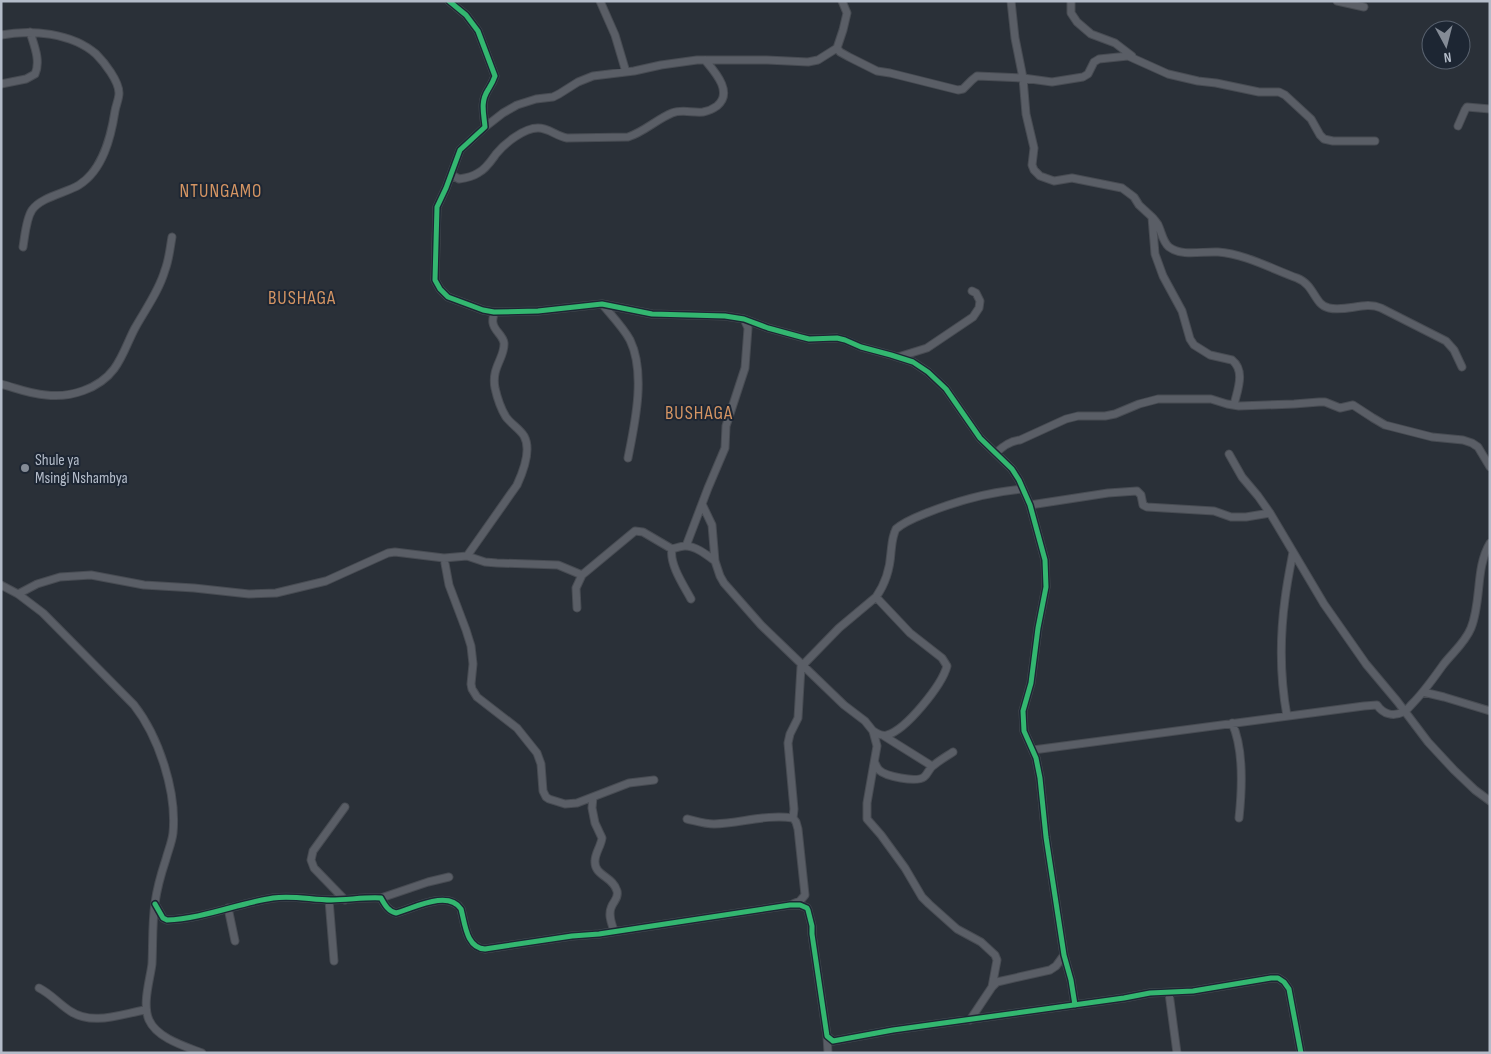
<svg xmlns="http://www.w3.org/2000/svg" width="1491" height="1054" viewBox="0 0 1491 1054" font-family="'Sofia Sans Condensed',sans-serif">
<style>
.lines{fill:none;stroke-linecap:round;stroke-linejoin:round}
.street-casing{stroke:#484c53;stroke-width:9}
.street{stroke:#5a5e66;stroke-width:7}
.cycleway-casing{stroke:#1d2633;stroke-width:8}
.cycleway{stroke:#33b770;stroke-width:5}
.poi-dot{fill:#848b96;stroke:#1d2633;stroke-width:2}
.labels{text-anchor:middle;stroke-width:4;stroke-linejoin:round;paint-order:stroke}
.poi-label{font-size:16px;fill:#b4bcc9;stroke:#1d2633;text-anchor:start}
.quarter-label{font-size:19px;letter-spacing:1px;fill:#d59563;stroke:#1d2633}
</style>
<rect width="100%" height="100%" fill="#2a3038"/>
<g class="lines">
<g class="street-casing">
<path id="street" d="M449,1L466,15L478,31L495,76C493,82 491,85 488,90C480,102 484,114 485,127L460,150L446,188L437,207L435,280L440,289L448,297L483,310L494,312L538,311L602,304L652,314L725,316L744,319L768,328L801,337L809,339L837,338L845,340L861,347L891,355L913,362L928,372L946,389L980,438L1012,469L1019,480L1030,505L1045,560L1046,587L1038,628L1031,683L1023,711L1024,731L1036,758L1040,778L1046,837L1064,955L1071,980L1075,1005
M600,1L615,35L626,72
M1011,1L1015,38L1023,78L1026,114L1034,148L1032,165L1034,170L1040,176L1054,181L1072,178L1122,188L1134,197L1139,205L1152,217L1155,254L1163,276L1182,311L1190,339L1194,345L1210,355L1232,360C1246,371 1237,391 1234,405
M1071,1V13L1077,22L1091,34L1115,43L1132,56
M1337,1L1364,7
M1,35C31,29 72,33 96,54C104,62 119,81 119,93C119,99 116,105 115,111C111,137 103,170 79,185C66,193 41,197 32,210C26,219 25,235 23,247
M837,48L840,52L849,57L877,71L890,73L958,90L963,89L972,80L977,76L1023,78L1052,82L1083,77L1088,74L1094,62L1099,59L1128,56L1168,74L1198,81L1216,83L1259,92H1279L1285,95L1311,119L1320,135L1324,139L1333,141H1375
M1,84L26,79L35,74C41,61 34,45 30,32
M1458,126L1465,110L1467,107L1490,109
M485,127L503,113L517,105L536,99L553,97L559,94L578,82L593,76L634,71L661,65L697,60H767L808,62L818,60L837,48L843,30L847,13L842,1
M452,175L459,179C466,178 472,177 478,173C486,169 491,161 496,154C505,143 524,128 538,128C549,128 556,136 567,138L628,137C644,132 657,119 672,113C682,109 692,113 703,112C708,111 713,109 717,106C734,92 714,71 705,60
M1153,218C1155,221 1158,223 1159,227C1162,234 1163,242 1169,247C1182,257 1203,251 1218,252C1245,254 1272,269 1297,278C1315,285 1314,305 1329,308C1347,312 1365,301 1381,308L1446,341L1454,350L1462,367
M602,304C611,315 623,327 630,340C646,373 635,423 628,458
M898,357L927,348L973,317L979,308L980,301L976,293L972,291
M1,384C16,388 30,394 46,395C70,398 99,389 114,369C123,357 128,341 135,328C145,310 159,291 165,270C169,260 170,248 172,237
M996,453C1003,446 1010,441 1020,440L1066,419L1078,416H1105L1115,414L1139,404L1158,399H1211L1227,404L1239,406L1294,404L1319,402H1325L1340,408L1353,405L1373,418L1385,425L1432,437L1463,440L1472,443L1478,447L1490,467
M1229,454L1242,477L1258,496L1270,513L1324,604L1366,664L1397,701L1428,742L1454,770L1475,790L1490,801
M702,504L712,525L715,561L720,576L724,583L761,625L844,705L865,721L873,731L877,746L867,803V819L881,835L905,868L922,897L929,904L957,929L981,942L995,955L997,960L992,987
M1030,505L1108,493L1137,491L1141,495L1143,505L1147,507L1214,511L1231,517H1246L1270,513
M686,546L708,488L725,448L726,426L745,368L748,328L744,319
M672,549C669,564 684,586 691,599
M467,556L517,485C523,472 532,450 524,436C520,429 511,424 506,417C501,409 497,397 495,388C491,367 505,358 504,343C503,335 494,331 493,323C492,320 494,315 494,312
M444,558L449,585L466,630L471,646L473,664L471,684L472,689L477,697L517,728L537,753L541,764L543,791L546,797L549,799L565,804L577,803L629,783L654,780
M1,585L18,594L43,613L134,705C159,737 177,792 173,833C172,842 168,851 166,859C161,874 157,888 155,903C152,923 153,944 152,964C150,980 142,1004 149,1020C157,1038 184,1046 202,1053
M18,594L37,584L60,577L91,575L144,585L194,588L249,594L276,593L326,581L388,553L395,552L444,558L467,556L485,562L497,563L558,565L582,575
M577,608L576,588L582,575L635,531L643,532L672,549C676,548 681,546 685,546C696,546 707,555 715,561
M1423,692L1444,697L1490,711
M1287,716C1280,678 1280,636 1285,599C1287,583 1290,568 1293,552
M1232,723C1244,749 1242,790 1239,818
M873,731C877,733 882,737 887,735C906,730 942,685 947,666L942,658L910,633L876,597
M884,736L932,766
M1033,750L1364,706L1377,705C1383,714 1393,717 1403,712C1407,711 1409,707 1412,704C1424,692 1433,679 1443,665C1452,653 1465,643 1471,628C1482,601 1475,568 1490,543
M875,763C876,765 877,768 879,770C885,776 916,783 924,777C928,774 929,768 934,765C940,760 947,756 953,752
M593,797L592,808L595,823L602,838C601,846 595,853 595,861C594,876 613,876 617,891C619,899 613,901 611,908C608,916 612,924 614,931
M793,818L794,809L788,743L790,734L798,718L801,667L839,628L876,597C886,583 890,569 891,552C892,544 892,537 896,529C904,522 914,518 924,514C956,501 988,492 1023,489
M687,819C696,821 705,824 714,824C741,823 767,814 793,818L796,822L798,829L805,895L800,901L793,904
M381,898L428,882L449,877
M329,900L334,961
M345,900L314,868L311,860L313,851L345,807
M155,904L163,918L167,920C202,919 239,903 273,898C293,895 312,900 331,900C348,900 365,897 381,898C385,905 388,911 396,913C412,909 448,889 461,909C465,923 466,948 485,949L572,936L599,934L790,905H800L807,908L808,910L812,926V934L827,1036L833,1041L893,1030L1124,998L1150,993L1193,991L1271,978H1278L1284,982L1289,989L1301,1053
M228,908L235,941
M39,988C51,994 59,1004 70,1011C92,1026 121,1014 145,1010
M1169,993L1177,1053
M970,1020L992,987L997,982L1050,970L1056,966L1064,955
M827,1036L828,1053"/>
</g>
<use href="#street" class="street"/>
<g class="cycleway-casing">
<path id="cycleway" d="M449,1L466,15L478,31L495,76C493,82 491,85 488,90C480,102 484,114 485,127L460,150L446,188L437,207L435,280L440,289L448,297L483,310L494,312L538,311L602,304L652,314L725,316L744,319L768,328L801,337L809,339L837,338L845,340L861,347L891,355L913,362L928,372L946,389L980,438L1012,469L1019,480L1030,505L1045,560L1046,587L1038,628L1031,683L1023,711L1024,731L1036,758L1040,778L1046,837L1064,955L1071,980L1075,1005
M155,904L163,918L167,920C202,919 239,903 273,898C293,895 312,900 331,900C348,900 365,897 381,898C385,905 388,911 396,913C412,909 448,889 461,909C465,923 466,948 485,949L572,936L599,934L790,905H800L807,908L808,910L812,926V934L827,1036L833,1041L893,1030L1124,998L1150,993L1193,991L1271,978H1278L1284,982L1289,989L1301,1053"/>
</g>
<use href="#cycleway" class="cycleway"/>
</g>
<circle class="poi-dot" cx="25" cy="468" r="5"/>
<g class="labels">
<g class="poi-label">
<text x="35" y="465">Shule ya<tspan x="35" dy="18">Msingi Nshambya</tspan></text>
</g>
<g class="quarter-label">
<text x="221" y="197">NTUNGAMO</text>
<text x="302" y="304">BUSHAGA</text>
<text x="699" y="419">BUSHAGA</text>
</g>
</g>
<rect width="1491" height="1054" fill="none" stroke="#b4bcc9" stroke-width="5"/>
<g transform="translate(1446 45) rotate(173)"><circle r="24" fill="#1d2633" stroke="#59626f"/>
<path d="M0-4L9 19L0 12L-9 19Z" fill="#848b96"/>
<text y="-8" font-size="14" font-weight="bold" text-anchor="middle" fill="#b4bcc9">N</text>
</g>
</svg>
